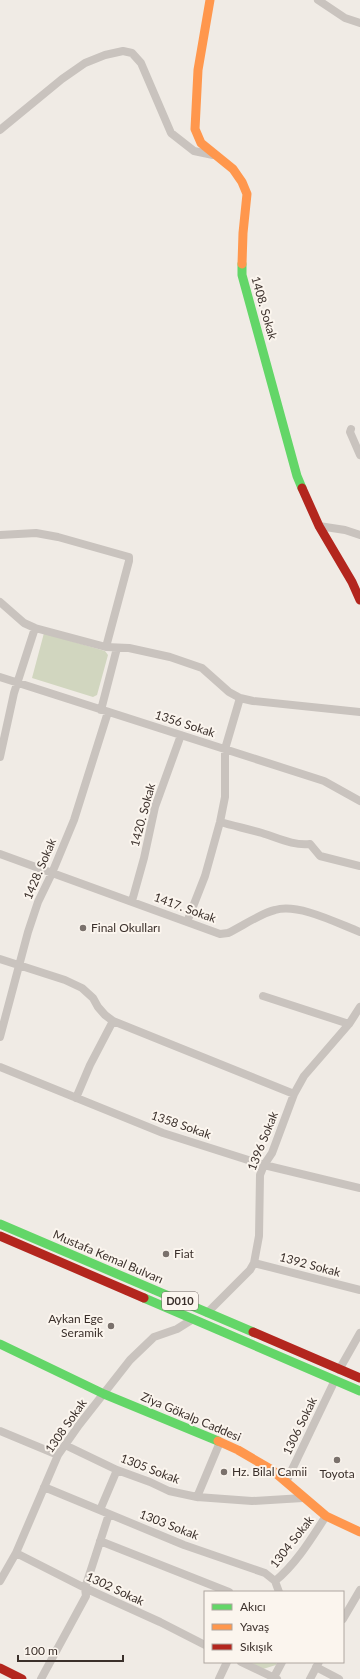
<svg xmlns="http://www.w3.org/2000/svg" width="360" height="1679" viewBox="0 0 360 1679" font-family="Lato,sans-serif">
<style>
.green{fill:#d1d6bf}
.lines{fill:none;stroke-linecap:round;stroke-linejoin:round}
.street{stroke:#c9c3be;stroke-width:8}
.fast{stroke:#63d668;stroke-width:9}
.slow{stroke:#ff974d;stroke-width:9}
.jam{stroke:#b3261e;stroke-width:9}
.poi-dot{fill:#7a716c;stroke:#fbf5ee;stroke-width:1.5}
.labels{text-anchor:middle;stroke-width:4;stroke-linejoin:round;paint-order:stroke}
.shield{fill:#fbf5ee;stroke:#756b66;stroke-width:1}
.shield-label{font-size:11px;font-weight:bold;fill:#3b302b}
.street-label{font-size:12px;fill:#3b302b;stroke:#fbf5ee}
.poi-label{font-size:12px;fill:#3b302b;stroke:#fbf5ee;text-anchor:start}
</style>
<rect width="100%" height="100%" fill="#f0ebe5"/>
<path class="green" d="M44,633L105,651L108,655L97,695L93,697L32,678Z
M250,1662H277L276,1665L263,1669Z"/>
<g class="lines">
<path class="street" d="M318,0L345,18L360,23
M0,130L62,79L85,63L105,55L123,51L132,53L141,63L171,133L194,151L213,155
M351,429L350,432L360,455
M319,526L345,530L360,535
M0,535L36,533L58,537L129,557V561L106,647
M0,602L24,623L35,628L106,647L129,648L170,657L202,668L229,692L240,698L253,701L360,712
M0,677L324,781L360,801
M101,710L117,648
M0,757L14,693L35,628
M220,822C234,826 248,829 262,833C278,838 294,846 310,844L320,856L360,866
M0,854L220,934L228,933C241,927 261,913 275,910C298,903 337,923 360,932
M132,901L144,858L155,807L181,735
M187,922L205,876L220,822L225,797V749L240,698
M0,959L65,980L82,988L93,998L98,1007L105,1015L113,1021L294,1094
M263,996L349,1024
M0,1037L28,932L38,902L52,873L74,820L108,712
M0,1067L163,1133L264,1165L360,1188
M76,1098L90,1065L113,1021
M254,1263L360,1290
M207,1313L250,1270L254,1263L259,1236L260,1175L264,1165L272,1153L294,1094L304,1076L349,1024L360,1007
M339,1370L360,1333
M0,1431L58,1455
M65,1445L117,1470L150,1482L169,1491L197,1497L252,1501L303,1498
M286,1482L335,1380
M44,1487L184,1545L265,1573L275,1581L279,1592
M197,1497L220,1442
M100,1510L117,1470
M100,1541L229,1592
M16,1553L85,1588L160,1622L205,1645
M0,1581L16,1553L58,1455L79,1425L130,1360L154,1337L177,1329L193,1319
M275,1581C296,1564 311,1539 326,1516
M343,1619L360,1590
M241,1662L277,1679
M316,1667L339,1679
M274,1677L282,1662
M41,1679L86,1596L85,1588L109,1514
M219,1679L227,1662
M310,1679L319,1662"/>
<path class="fast" d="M242,264V275L297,476L302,488
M0,1224L253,1332
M144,1298L360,1391
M0,1344L104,1394L218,1441"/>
<path class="slow" d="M210,0L198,70L195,129L201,143L233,169L242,182L247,194L243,233L242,264
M218,1441L238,1450L272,1470L326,1516L360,1532"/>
<path class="jam" d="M302,488L319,526L352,582L360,600
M0,1236L144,1298
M253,1332L360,1378
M0,1668L22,1679"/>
</g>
<g class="poi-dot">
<circle cx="83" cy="928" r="4"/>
<circle cx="166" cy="1254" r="4"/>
<circle cx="111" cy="1326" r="4"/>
<circle cx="337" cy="1460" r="4"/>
<circle cx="224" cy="1472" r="4"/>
</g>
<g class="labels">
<rect class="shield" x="162" y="1292" width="36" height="18" rx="3"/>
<g class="shield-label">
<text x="180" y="1305">D010</text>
</g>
<g class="street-label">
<text transform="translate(264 308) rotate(74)" y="4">1408. Sokak</text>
<text transform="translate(185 724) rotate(18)" y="4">1356 Sokak</text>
<text transform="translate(143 815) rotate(-75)" y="4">1420. Sokak</text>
<text transform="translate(40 869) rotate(-67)" y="4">1428. Sokak</text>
<text transform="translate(185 908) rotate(20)" y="4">1417. Sokak</text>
<text transform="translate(181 1125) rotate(19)" y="4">1358 Sokak</text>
<text transform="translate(263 1141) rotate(-68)" y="4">1396 Sokak</text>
<text transform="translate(108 1257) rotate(23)" y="4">Mustafa Kemal Bulvarı</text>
<text transform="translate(310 1265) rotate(15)" y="4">1392 Sokak</text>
<text transform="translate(191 1417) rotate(23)" y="4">Ziya Gökalp Caddesi</text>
<text transform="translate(66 1426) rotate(-55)" y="4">1308 Sokak</text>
<text transform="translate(300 1426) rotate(-64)" y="4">1306 Sokak</text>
<text transform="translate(150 1469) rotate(21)" y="4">1305 Sokak</text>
<text transform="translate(169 1525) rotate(21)" y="4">1303 Sokak</text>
<text transform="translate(292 1542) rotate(-52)" y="4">1304 Sokak</text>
<text transform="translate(115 1589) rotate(25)" y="4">1302 Sokak</text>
</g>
<g class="poi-label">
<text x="91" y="932">Final Okulları</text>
<text x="174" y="1258">Fiat</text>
<text x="103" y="1323" text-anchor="end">Aykan Ege<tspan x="103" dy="14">Seramik</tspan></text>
<text x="232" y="1476">Hz. Bilal Camii</text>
<text x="337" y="1478" text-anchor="middle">Toyota</text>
</g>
</g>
<rect x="204" y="1591" width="140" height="72" fill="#fbf5ee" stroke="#aea6a0"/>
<rect x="212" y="1604" width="20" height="6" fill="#63d668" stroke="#aea6a0"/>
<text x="240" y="1611" font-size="12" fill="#3b302b">Akıcı</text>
<rect x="212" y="1624" width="20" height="6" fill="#ff974d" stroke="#aea6a0"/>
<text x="240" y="1631" font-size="12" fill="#3b302b">Yavaş</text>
<rect x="212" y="1644" width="20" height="6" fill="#b3261e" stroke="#aea6a0"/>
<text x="240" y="1651" font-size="12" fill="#3b302b">Sıkışık</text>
<path d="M18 1655v6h105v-6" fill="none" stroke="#3b302b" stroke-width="2"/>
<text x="24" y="1655" font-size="12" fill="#3b302b" stroke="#fbf5ee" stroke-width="3" paint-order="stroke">100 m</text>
</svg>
